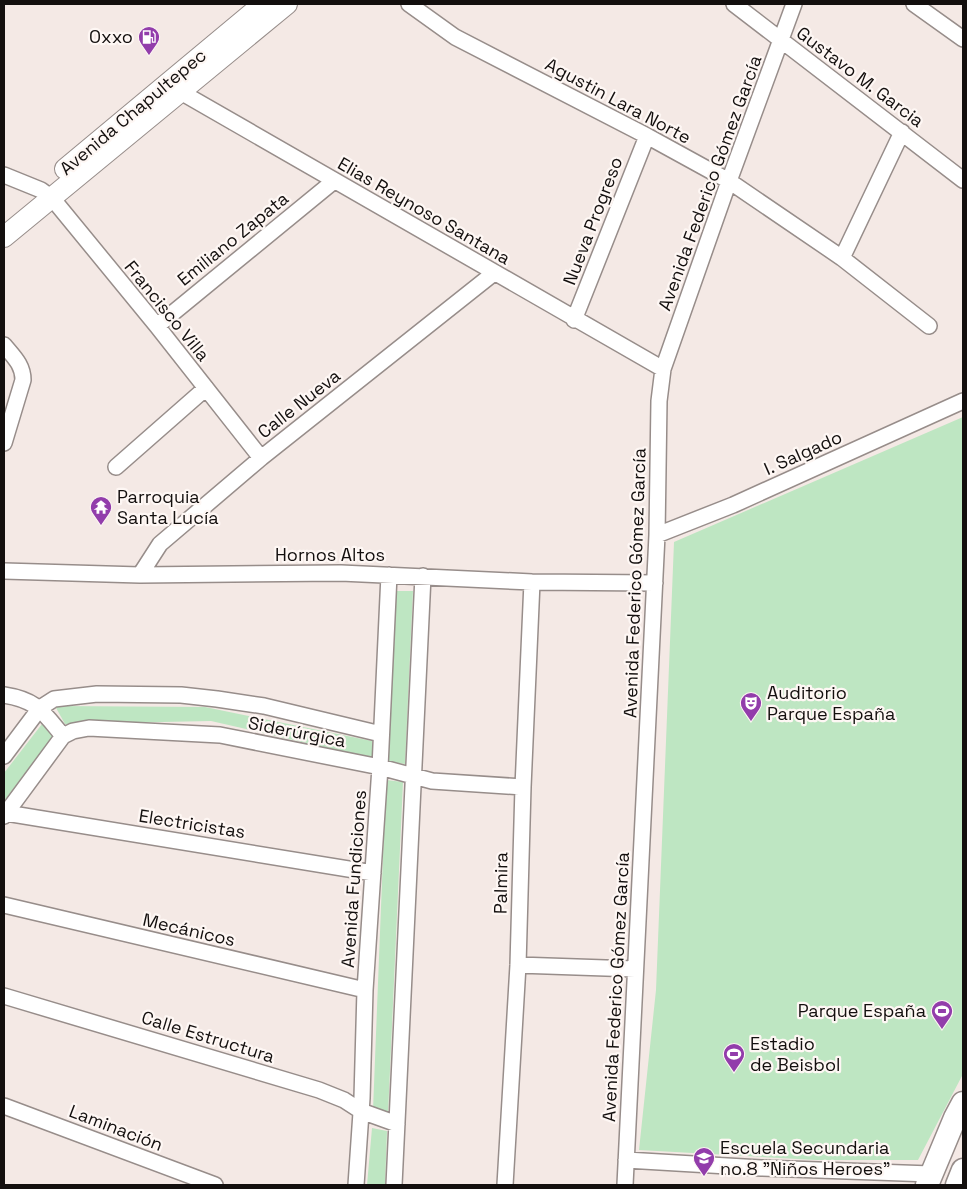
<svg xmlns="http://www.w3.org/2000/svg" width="967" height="1189" viewBox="0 0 967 1189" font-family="'Space Grotesk',sans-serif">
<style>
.green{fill:#bee6c2}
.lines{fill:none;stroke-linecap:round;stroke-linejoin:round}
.minor-casing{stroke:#978d8a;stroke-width:18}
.major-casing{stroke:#978d8a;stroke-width:22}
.highway-casing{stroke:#978d8a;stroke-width:25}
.minor{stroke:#fff;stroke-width:15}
.major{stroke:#fff;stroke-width:20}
.highway{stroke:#fff;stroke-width:22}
.labels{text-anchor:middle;stroke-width:4.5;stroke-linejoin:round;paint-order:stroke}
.poi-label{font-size:18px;fill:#130f0e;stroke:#fef7f4;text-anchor:start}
.street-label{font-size:18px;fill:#130f0e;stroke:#fef7f4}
</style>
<rect width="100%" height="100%" fill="#f4e9e5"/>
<path class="green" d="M963,417V1074L918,1160H816L639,1150L656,990L674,542Z
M396,591H413L405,764L385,761Z
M55,706L205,707L372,741V758L211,721L65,724Z
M42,724L53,737L4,801V773Z
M386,780L403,782L388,1114L373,1110Z
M372,1128L387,1131L385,1185H367Z"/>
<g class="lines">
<g class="minor-casing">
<path id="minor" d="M409,4L455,37L647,136L729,181L842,258L929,326
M734,4L963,180
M914,4L963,39
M172,87L663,369
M4,175L41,190L52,198L157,326L261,458
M842,258L902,132
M574,320L647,136
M157,326L334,181
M4,345C14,357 23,365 23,380L4,443
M116,467L206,388
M657,535L733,505L963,401
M4,571L140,575L341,573L532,582L655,583
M140,575L160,544L261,458L494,273
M4,695C37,700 43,712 63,736
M4,756L40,708L54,699L97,694L181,695L217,699L264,706L381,734
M6,813L373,873
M4,816L63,736L73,731L89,728L220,735L380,767L432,781L523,787
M4,905L365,990
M518,965L635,969
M4,996L319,1090L344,1100L361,1111L397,1124
M4,1106L215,1185
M626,1160L761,1168L931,1174
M356,1185L362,1098L365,990L380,767L389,575
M394,1185L423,576
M505,1185L518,965L523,787L532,582
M625,1185L657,535L659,401L663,369L729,181L794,4"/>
</g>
<g class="major-casing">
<path id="major" d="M65,169L263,4
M4,237L287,4"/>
</g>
<g class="highway-casing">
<path id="highway" d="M927,1185L955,1118L963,1103
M957,1185L963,1170"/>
</g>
<use href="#minor" class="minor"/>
<use href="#major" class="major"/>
<use href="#highway" class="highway"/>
</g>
<defs>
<g id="fuel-pin" transform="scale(1.125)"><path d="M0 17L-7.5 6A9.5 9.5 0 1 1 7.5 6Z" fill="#923dab" stroke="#fef7f4"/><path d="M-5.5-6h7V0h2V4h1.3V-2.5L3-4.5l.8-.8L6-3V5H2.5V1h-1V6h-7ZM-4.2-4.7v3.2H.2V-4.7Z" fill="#fff"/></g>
<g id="temple-pin" transform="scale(1.125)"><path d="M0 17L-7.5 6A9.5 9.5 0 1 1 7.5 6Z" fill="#923dab" stroke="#fef7f4"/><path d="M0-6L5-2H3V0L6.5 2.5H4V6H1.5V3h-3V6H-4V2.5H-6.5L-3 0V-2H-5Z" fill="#fff"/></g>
<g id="theatre-pin" transform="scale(1.125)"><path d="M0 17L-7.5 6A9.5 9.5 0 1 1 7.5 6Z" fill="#923dab" stroke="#fef7f4"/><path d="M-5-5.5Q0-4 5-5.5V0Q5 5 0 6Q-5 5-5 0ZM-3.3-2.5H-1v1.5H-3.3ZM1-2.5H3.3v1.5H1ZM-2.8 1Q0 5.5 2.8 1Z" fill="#fff"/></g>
<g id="stadium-pin" transform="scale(1.125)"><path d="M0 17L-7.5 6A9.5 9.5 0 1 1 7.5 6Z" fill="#923dab" stroke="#fef7f4"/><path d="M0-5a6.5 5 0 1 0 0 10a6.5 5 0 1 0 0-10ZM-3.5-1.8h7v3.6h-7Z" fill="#fff"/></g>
<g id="school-pin" transform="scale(1.125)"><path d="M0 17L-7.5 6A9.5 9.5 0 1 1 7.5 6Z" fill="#923dab" stroke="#fef7f4"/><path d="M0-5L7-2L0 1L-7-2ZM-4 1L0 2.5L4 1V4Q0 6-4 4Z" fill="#fff"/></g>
</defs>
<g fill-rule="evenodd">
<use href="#fuel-pin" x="149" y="37"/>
<use href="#temple-pin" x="101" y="507"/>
<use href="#theatre-pin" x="751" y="703"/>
<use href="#stadium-pin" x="942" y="1011"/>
<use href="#stadium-pin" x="734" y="1054"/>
<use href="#school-pin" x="704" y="1158"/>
</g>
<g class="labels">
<g class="poi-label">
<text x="133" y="43" text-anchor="end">Oxxo</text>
<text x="117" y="503">Parroquia<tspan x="117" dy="21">Santa Lucía</tspan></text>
<text x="767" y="699">Auditorio<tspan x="767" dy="21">Parque España</tspan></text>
<text x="926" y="1017" text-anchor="end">Parque España</text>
<text x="750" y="1050">Estadio<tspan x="750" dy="21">de Beisbol</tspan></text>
<text x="720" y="1154">Escuela Secundaria<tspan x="720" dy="21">no.8 "Niños Heroes"</tspan></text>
</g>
<g class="street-label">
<text transform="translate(860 77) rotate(37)" y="6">Gustavo M. Garcia</text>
<text transform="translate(618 101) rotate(28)" y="6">Agustin Lara Norte</text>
<text transform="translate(133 112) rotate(-40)" y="6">Avenida Chapultepec</text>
<text transform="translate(710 183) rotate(-70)" y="6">Avenida Federico Gómez García</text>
<text transform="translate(424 211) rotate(30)" y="6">Elias Reynoso Santana</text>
<text transform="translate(593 221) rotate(-69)" y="6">Nueva Progreso</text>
<text transform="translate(233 239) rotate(-39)" y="6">Emiliano Zapata</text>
<text transform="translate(167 311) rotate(51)" y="6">Francisco Villa</text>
<text transform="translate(299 404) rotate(-38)" y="6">Calle Nueva</text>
<text transform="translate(803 453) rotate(-24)" y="6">I. Salgado</text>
<text x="330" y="561">Hornos Altos</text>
<text transform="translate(635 583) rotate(-88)" y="6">Avenida Federico Gómez García</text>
<text transform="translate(297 732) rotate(11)" y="6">Siderúrgica</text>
<text transform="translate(192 824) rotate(9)" y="6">Electricistas</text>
<text transform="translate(354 879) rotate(-86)" y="6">Avenida Fundiciones</text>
<text transform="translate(501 883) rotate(-89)" y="6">Palmira</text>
<text transform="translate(189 930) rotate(13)" y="6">Mecánicos</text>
<text transform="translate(616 987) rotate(-87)" y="6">Avenida Federico Gómez García</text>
<text transform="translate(208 1037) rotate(17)" y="6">Calle Estructura</text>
<text transform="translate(116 1128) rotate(21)" y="6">Laminación</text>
</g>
</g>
<rect width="967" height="1189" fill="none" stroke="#130f0e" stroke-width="10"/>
</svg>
